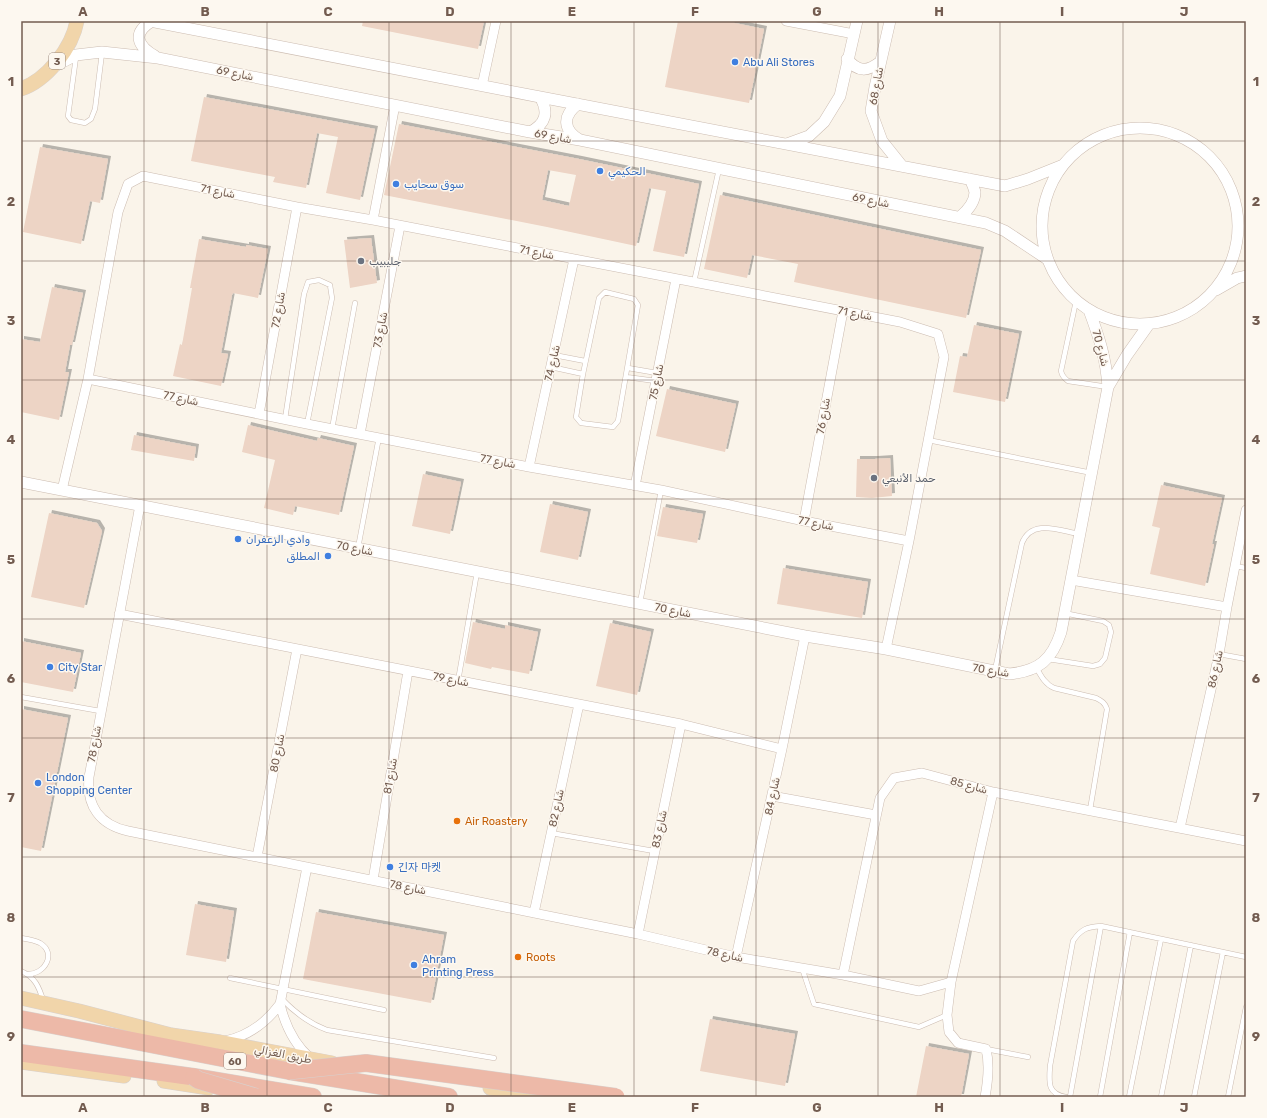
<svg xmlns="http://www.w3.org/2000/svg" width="1267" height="1118" viewBox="0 0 1267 1118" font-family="Rubik,'Noto Naskh Arabic','Noto Sans KR',sans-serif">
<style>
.building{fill:#edd4c5;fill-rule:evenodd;filter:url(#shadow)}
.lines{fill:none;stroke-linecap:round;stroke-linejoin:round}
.service-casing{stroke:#ccbcb1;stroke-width:5.5}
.minor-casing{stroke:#ccbcb1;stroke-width:10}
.tertiary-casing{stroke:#ccbcb1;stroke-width:12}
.primary-casing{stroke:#d8d1ce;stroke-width:15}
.motorway-casing{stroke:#d8d1ce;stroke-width:18}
.service{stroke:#fff;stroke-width:4.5}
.minor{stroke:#fff;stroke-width:9}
.tertiary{stroke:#fff;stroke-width:11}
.primary{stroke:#f1d5aa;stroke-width:14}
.motorway{stroke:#edb9a8;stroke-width:17}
.motorway-bridge-casing{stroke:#d8d1ce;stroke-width:18;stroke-linecap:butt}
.motorway-bridge{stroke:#edb9a8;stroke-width:17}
.grid{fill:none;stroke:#735c50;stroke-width:1;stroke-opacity:0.55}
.shop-dot{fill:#3f7fe0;stroke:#fdf8f0;stroke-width:1.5}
.worship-dot{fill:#6b7280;stroke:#fdf8f0;stroke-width:1.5}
.food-dot{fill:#e8710a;stroke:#fdf8f0;stroke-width:1.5}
.labels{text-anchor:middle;stroke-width:3;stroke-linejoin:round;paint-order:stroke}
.shield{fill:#fdf8f0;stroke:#9c8b80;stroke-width:1}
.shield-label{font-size:10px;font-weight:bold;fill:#735c50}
.shop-label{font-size:11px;fill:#366cbe;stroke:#fdf8f0;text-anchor:start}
.street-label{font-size:11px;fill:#735c50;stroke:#fdf8f0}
.worship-label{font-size:11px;fill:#5b616d;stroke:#fdf8f0;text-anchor:start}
.food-label{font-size:11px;fill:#c56008;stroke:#fdf8f0;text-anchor:start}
.neatline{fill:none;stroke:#735c50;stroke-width:1.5}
.grid-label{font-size:13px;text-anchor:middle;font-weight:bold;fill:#735c50}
</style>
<defs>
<filter id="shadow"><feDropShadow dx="3" dy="-3" stdDeviation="0" flood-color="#0004"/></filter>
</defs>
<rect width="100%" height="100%" fill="#faf4ea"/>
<path class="building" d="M363,21H484L478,49L362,26Z
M678,21H725L764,29L749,103L665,87Z
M204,97L375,129L360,200L326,193L338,137L317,133L306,188L273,182L275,177L191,161Z
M399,124L579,159L699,184L684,257L653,251L666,191L649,188L636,246L547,227L384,195ZM548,170L576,175L569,206L542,200Z
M40,147L108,159L100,203L90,201L81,244L23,232Z
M720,195L981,250L966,318L794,282L798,264L752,255L747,278L704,269Z
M371,238L377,283L350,288L344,240Z
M199,239L246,247V245L268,249L258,298L233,293L232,295L221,353L228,354L221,386L173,376L180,344L182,345L192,288H190Z
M52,287L83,293L72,345H70L65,372H69L59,420L21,412V339L40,342Z
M974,325L1019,334L1005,402L953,392L960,356L967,357Z
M667,389L736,404L725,452L656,436Z
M248,425L317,441L318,438L354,446L339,515L295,506L293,515L264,508L275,460L242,452Z
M134,435L196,447L194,461L131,450Z
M890,458L892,496L872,498L856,497L857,459H875Z
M423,474L461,482L450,534L412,526Z
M1161,485L1222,498L1212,544H1214L1205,586L1150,574L1160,528L1152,526Z
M550,504L588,512L578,560L540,552Z
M663,507L703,514L697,543L657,536Z
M49,513L97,523L102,531L84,608L31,597Z
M783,568L868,582L862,618L777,604Z
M473,622L505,629V625L538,632L529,674L492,667L491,669L465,663Z
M610,623L651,632L637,695L596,686Z
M21,641L81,653L73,692L21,682Z
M21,709L68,718L41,851L21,847Z
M195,904L234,911L226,962L186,955Z
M316,912L444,935L431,1003L303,979Z
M710,1019L795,1034L785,1086L700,1071Z
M926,1046L969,1054L961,1097H916Z"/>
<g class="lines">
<g class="service-casing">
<path id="service" d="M76,57L68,116L71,120L85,123L91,119L95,109L102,53
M694,282L719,169
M1076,301L1061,371C1062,376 1064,378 1068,381L1108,387
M554,355L585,361
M551,367L583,374L576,417L581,423L613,427L618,421L638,305L634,299L605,292L599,298L583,374
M628,368L657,373
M626,377L656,381
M285,419L304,294L308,282L319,280L330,285L332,298L307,424
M332,429L355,303
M928,440L1092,473
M358,548L379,437
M1235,566L1246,568
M640,603L661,490
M1219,654L1246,659
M1048,659L1093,666L1100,664L1105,658L1111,632L1109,625L1103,621L1064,613
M1036,667C1041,676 1045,684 1054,688L1096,698C1102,701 1105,703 1107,709L1090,810
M995,670L1022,543C1032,518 1060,531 1080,534
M458,681L477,572
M21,697L100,711
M551,833L654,851
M21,938C27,939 34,940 40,943C57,953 45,975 27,974
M802,968L814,1004L919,1027L947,1015
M21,971C35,977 39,987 43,1000
M230,978L384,1010
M281,998C295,1013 308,1023 327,1030L494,1058
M986,1049L1028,1057
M1066,1097C1047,1094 1049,1082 1050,1066L1073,941C1081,929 1087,927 1101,926L1246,957
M1070,1097L1101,926
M1100,1097L1130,932
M1129,1097L1161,939
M1161,1097L1191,945
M1194,1097L1223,952
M1228,1097L1246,1007"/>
</g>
<g class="minor-casing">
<path id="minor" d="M786,21L854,34
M482,86L496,21
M373,220L395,105
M88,379L307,424L529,467L661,490L804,521L909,541
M259,414L297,207
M360,434L400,226
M529,467L574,259
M635,486L676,279
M62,490L88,379L118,212L128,184L143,176L297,207L373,220L900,322L938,334L944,357L909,541L886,649
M140,505L89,777C86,806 100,825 128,831L638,934L736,957L843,975L919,991L951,982
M804,521L843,311
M1071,580L1227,607
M119,614L681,724L782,749
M772,796L876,815
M1180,828L1219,654L1227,607L1246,510
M257,857L297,649
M307,867L280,1004C285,1025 293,1043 310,1058
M373,880L408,671
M534,913L579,704
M638,934L681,724
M736,957L782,749L805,636
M843,975L880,798L894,778L922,773L993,792L1246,841
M225,1041C248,1036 266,1023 280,1004
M985,1097C988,1081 990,1065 986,1049L958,1043L949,1032L947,1015L951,982L993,792"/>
</g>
<g class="tertiary-casing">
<path id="tertiary" d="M150,21L540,97L1005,186L1028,179L1063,165
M152,21C132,33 137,46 155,56
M890,21L875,87L871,111L882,141L902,166
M847,59C858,72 867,72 880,62
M53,67L76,55L102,52L158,58L530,132L580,140L986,223L1005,231L1047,259
M578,104C562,116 563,130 580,140
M1042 226a98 98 0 1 1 196 0a98 98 0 1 1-196 0Z
M530,132C546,124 549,112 540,97
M787,144L809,136L824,122L840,96L857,21
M960,217C967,211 975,203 975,192C974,188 972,183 970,179
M1216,290L1237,278L1246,276
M1108,387L1127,355L1149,324
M21,482L805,636L886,649L1009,674C1039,671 1052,660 1061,632L1108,387C1106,358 1099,337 1089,310"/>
</g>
<g class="primary-casing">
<path id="primary" d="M21,89C47,80 72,48 77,21
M21,998L79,1011L171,1035L220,1042L332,1063
M21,1062L124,1076
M164,1081L209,1088
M490,1088L547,1097"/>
</g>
<g class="motorway-casing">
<path id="motorway" d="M21,1019L289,1071L449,1097
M21,1053L194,1077L313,1097"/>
</g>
<use href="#service" class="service"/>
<use href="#minor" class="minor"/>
<use href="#tertiary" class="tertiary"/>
<use href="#primary" class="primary"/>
<use href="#motorway" class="motorway"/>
<g class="motorway-bridge-casing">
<path id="motorway-bridge" d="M289,1071L366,1063L616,1097
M194,1077L198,1080L256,1097"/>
</g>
<use href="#motorway-bridge" class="motorway-bridge"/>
</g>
<path class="grid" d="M144,21V1097M267,21V1097M389,21V1097M511,21V1097M634,21V1097M756,21V1097M878,21V1097M1000,21V1097M1123,21V1097M21,141H1246M21,261H1246M21,380H1246M21,499H1246M21,619H1246M21,738H1246M21,857H1246M21,977H1246"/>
<g class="shop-dot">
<circle cx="735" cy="62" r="4"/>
<circle cx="600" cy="171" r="4"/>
<circle cx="396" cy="184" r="4"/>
<circle cx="238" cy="539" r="4"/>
<circle cx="328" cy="556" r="4"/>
<circle cx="50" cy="667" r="4"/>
<circle cx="38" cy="783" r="4"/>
<circle cx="390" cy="867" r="4"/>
<circle cx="414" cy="965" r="4"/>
</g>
<g class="worship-dot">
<circle cx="361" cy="261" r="4"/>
<circle cx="874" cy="478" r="4"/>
</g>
<g class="food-dot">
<circle cx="457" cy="821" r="4"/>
<circle cx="518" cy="957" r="4"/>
</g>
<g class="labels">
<g class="shield">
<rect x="49" y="53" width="16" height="16" rx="3"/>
<rect x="224" y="1053" width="22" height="16" rx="3"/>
</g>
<g class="shield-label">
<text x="57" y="65">3</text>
<text x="235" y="1065">60</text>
</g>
<g class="shop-label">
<text x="743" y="66">Abu Ali Stores</text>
<text x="608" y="175">الحكيمي</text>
<text x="404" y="188">سوق سحايب</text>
<text x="246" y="543">وادي الزعفران</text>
<text x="320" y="560" text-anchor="end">المطلق</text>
<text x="58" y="671">City Star</text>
<text x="46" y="781">London<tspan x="46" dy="13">Shopping Center</tspan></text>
<text x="398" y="871">긴자 마켓</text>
<text x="422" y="963">Ahram<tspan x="422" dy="13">Printing Press</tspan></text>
</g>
<g class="street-label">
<text transform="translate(235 73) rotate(11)" y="4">شارع 69</text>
<text transform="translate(876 86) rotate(-80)" y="4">شارع 68</text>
<text transform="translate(553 136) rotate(10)" y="4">شارع 69</text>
<text transform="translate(218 191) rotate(11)" y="4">شارع 71</text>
<text transform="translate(871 200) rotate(11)" y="4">شارع 69</text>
<text transform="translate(537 252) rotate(11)" y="4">شارع 71</text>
<text transform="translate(278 310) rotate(-80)" y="4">شارع 72</text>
<text transform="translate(855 313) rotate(11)" y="4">شارع 71</text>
<text transform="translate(380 330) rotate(-79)" y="4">شارع 73</text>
<text transform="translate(1101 348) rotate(75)" y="4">شارع 70</text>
<text transform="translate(552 363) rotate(-77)" y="4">شارع 74</text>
<text transform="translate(656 382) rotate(-79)" y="4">شارع 75</text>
<text transform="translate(181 398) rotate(12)" y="4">شارع 77</text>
<text transform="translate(823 416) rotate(-80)" y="4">شارع 76</text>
<text transform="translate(498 461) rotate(11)" y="4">شارع 77</text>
<text transform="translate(816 523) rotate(11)" y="4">شارع 77</text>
<text transform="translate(355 548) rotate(11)" y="4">شارع 70</text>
<text transform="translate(673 610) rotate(11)" y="4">شارع 70</text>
<text transform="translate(1215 669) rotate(-78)" y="4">شارع 86</text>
<text transform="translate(991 670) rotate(9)" y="4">شارع 70</text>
<text transform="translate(451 679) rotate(11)" y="4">شارع 79</text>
<text transform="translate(94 744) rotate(-80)" y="4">شارع 78</text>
<text transform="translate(277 753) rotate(-79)" y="4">شارع 80</text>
<text transform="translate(390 776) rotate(-80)" y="4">شارع 81</text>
<text transform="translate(969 785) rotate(15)" y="4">شارع 85</text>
<text transform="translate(772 796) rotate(-78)" y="4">شارع 84</text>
<text transform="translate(556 808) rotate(-78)" y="4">شارع 82</text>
<text transform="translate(659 829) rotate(-78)" y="4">شارع 83</text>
<text transform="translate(408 887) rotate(11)" y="4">شارع 78</text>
<text transform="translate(725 954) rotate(12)" y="4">شارع 78</text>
<text transform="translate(283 1054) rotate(11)" y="4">طريق الغزالي</text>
</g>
<g class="worship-label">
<text x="369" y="265">جليبيب</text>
<text x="882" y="482">حمد الأنبعي</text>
</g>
<g class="food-label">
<text x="465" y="825">Air Roastery</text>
<text x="526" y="961">Roots</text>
</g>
</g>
<rect width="1267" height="1118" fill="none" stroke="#fdf8f0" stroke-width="44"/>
<rect x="22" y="22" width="1223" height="1074" class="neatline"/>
<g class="grid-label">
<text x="83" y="16">A</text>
<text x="205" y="16">B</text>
<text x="328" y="16">C</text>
<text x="450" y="16">D</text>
<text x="572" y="16">E</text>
<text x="695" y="16">F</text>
<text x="817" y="16">G</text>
<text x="939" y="16">H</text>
<text x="1062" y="16">I</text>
<text x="1184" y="16">J</text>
<text x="11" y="86">1</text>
<text x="1256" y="86">1</text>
<text x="11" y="206">2</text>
<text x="1256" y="206">2</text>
<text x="11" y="325">3</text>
<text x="1256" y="325">3</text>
<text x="11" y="444">4</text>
<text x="1256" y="444">4</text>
<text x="11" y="564">5</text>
<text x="1256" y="564">5</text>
<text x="11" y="683">6</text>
<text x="1256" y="683">6</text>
<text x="11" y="802">7</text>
<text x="1256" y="802">7</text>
<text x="11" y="922">8</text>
<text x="1256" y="922">8</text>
<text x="11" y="1041">9</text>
<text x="1256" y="1041">9</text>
<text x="83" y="1112">A</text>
<text x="205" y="1112">B</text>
<text x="328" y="1112">C</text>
<text x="450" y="1112">D</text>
<text x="572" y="1112">E</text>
<text x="695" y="1112">F</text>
<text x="817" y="1112">G</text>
<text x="939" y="1112">H</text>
<text x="1062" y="1112">I</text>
<text x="1184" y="1112">J</text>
</g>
</svg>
